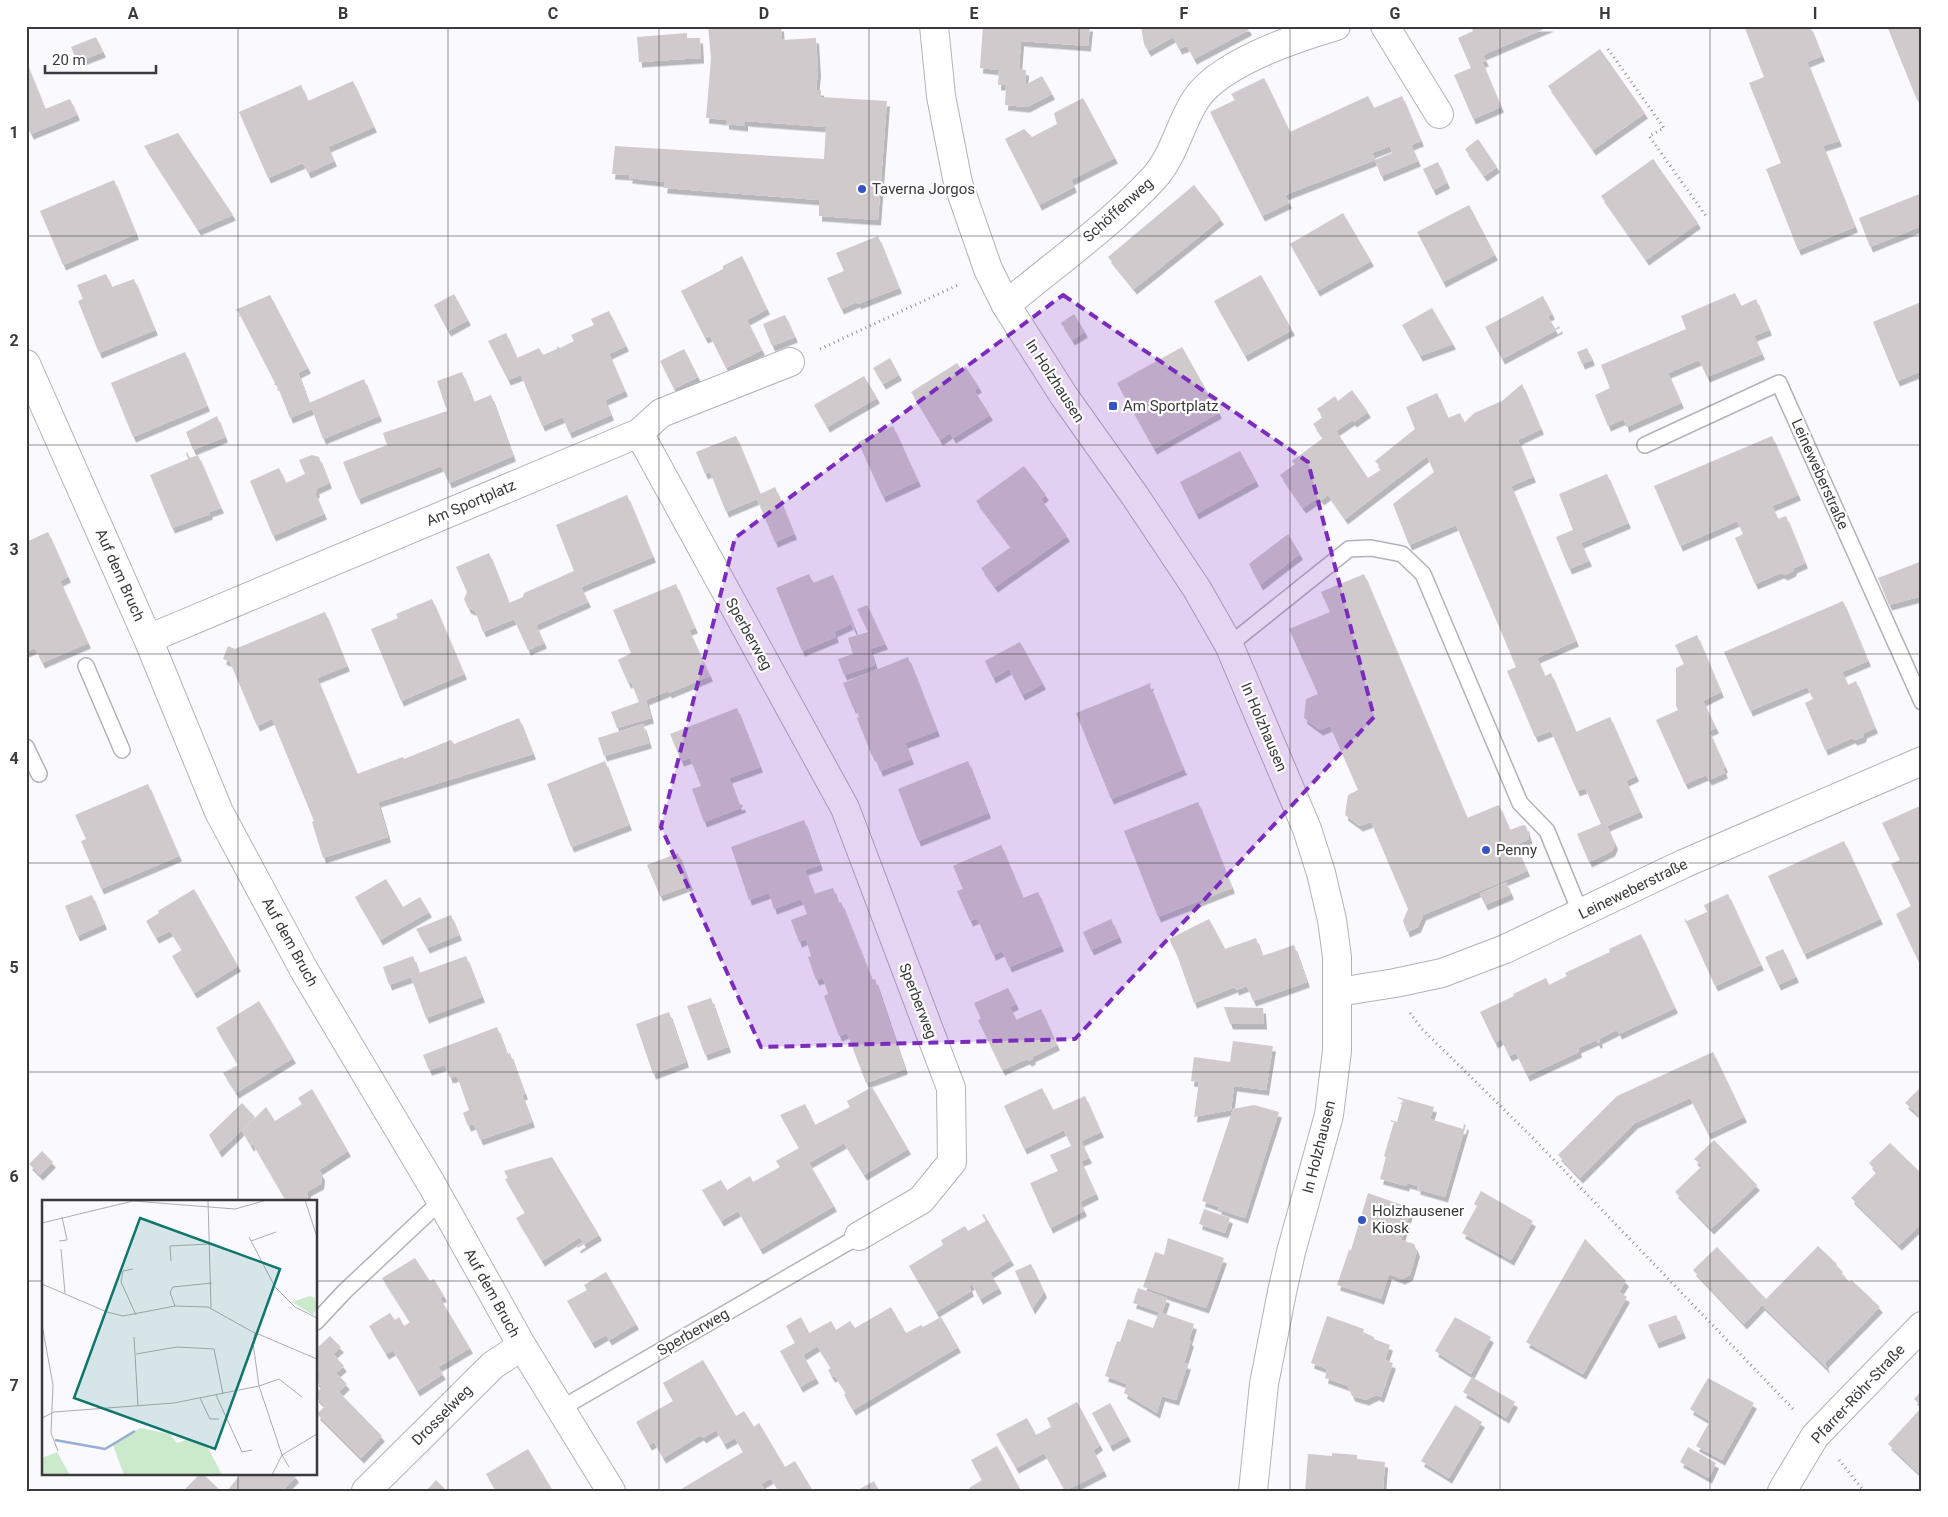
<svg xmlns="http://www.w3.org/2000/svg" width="1948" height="1517" viewBox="0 0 1948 1517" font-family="Roboto,sans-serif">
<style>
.building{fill:#d0cacd;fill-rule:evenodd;filter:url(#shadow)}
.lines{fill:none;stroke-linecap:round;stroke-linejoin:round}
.service-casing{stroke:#b2b2b8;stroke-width:18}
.minor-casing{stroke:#b2b2b8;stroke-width:30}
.tertiary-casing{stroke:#b2b2b8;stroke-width:30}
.path{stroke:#929295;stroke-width:3;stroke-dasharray:1 4;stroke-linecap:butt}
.service{stroke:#fff;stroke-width:15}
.minor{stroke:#fff;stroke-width:28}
.tertiary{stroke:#fff;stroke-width:28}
.marked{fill:#7b2cbf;fill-opacity:0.2;stroke:#7b2cbf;stroke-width:4;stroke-dasharray:10 6;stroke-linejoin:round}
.grid{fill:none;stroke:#3a3a3c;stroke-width:1;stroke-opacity:0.55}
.poi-dot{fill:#3754c6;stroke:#fff;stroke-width:2}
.labels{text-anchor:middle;stroke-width:4.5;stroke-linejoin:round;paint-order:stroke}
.poi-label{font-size:15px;fill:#3a3a3c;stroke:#fff;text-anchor:start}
.street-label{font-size:15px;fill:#3a3a3c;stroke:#fff}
.inset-river{fill:none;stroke:#95add7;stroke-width:2.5}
.inset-road{fill:none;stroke:#adadb0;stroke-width:1}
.view{fill:#0f766e;fill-opacity:0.15;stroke:#0f766e;stroke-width:2.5}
.inset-edge{fill:none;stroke:#3a3a3c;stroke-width:2.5}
.neatline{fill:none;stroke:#3a3a3c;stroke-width:2}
.grid-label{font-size:16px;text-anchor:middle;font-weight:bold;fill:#3a3a3c}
</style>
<defs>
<filter id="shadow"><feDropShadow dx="3" dy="5.5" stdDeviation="0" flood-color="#0004"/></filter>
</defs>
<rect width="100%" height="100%" fill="#faf9fe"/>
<path class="building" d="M708,26H781L782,40L816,38L818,71L816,90H821V97L887,101L878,220L819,216V200L664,188L665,182L629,178L630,175L612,174L615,146L824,159L826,127L745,121V126L726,124V120L706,118L711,58Z
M983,26H1090L1088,46L1021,41L1019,69L1026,70L1025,85L1042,76L1052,94L1027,107L1005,105L1006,85H998L999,70L980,68Z
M1141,26H1247L1249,30L1194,59L1187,46L1179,49L1173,37L1148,51L1144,44Z
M1471,26H1551L1483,55L1486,61L1482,62L1501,107L1473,119L1454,75L1471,68L1458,38L1473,31Z
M1744,26H1810L1822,56L1807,62L1839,141L1823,146L1855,227L1798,250L1766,169L1781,163L1749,83L1764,77Z
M1887,26H1922V98L1917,100Z
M687,33V38H700L701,58L639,62L637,37Z
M96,37L103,52L77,62L71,47Z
M1600,49L1645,113L1593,150L1548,86Z
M26,62L45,109L70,99L77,115L31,134L26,125Z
M1264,78L1290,132L1368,96L1374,108L1402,96L1421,141L1411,145L1418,161L1381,176L1375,160L1285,195L1289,203L1262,216L1210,112L1235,100L1231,94ZM1390,146L1392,153L1375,160L1372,153Z
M353,81L374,127L328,147L334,161L308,173L303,163L268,178L239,112L301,85L308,101Z
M1083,98L1115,158L1071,180L1074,187L1039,205L1005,139L1024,129L1032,137L1057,124L1054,113Z
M178,133L233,215L198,230L144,146Z
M1478,139L1497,167L1484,176L1465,149Z
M1653,159L1698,223L1646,260L1601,196Z
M1438,162L1447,183L1433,190L1423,169Z
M114,180L136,234L63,265L40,211Z
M1194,185L1221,219L1134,289L1108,257Z
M1922,193V226L1870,247L1859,218Z
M1469,205L1495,255L1443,282L1417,232Z
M1343,213L1371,261L1317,291L1290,244Z
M878,236L899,288L858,304L857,302L841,309L827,278L844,271L836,253Z
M742,256L767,309L747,320L762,350L726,368L710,336L705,338L681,291L723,269V266Z
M106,274L112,287L134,279L155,330L99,353L78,301L83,299L77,285Z
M1261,275L1292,330L1245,356L1214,301Z
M1735,293L1741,306L1756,299L1769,330L1754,336L1762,354L1707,377L1699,360L1668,373L1681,403L1626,427L1624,419L1608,426L1595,395L1610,388L1601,365L1686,329L1681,316Z
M454,294L468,320L448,331L434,305Z
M270,295L308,368L298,373L309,403L364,379L379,416L323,439L312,409L290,418L277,385H274L275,383L238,311L235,310Z
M1543,296L1552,314L1548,316L1555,329L1559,326L1560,328L1502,359L1485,327Z
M1921,302L1922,371L1897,381L1873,322Z
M1432,308L1453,344L1420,356L1402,325Z
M609,311L626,346L609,354L625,391L605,400L611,415L569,433L563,417L542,426L521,375L508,380L488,341L506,333L517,358L539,348L543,355L557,349V346L560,348L574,341L571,335L594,325L591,319Z
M1074,314L1085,332L1072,340L1061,323Z
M785,315L795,337L772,346L763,324Z
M1182,347L1219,413L1154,449L1117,383Z
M1587,348L1592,360L1582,364L1577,352Z
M684,349L698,377L674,389L660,361Z
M185,352L207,406L133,437L111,383Z
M890,358L899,375L883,384L873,368Z
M957,363L961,369L965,366L979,387L974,390L990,415L953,438L950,433L940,440L911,392Z
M462,372L474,402L491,395L513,456L449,483L441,466L358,499L343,462L387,445L383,433L447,411L437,381Z
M864,376L877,398L827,427L814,405Z
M1522,384L1541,429L1518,440L1533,477L1511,486L1576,641L1537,658L1545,676L1551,673L1576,732L1610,717L1636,776L1626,781L1640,812L1607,826L1615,844L1612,851L1589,862L1577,834L1601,824L1585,788L1577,791L1551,731L1535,737L1507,671L1516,667L1456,525L1409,545L1393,504L1434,472L1427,456L1345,519L1328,495L1321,500L1319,497L1303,508L1280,475L1295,464L1292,461L1323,438L1313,424L1323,417L1317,409L1335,396L1338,401L1352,390L1368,412L1354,422L1352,420L1336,431L1368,478L1382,469L1375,461L1415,429L1406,407L1437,393L1448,418L1460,413L1464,423L1474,413L1502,401Z
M217,416L225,437L193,450L186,432Z
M893,426L918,481L883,497L858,442Z
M736,436L760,494L775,487L794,534L775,542L757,499L726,512L710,472L705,474L696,452Z
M1772,436L1798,495L1772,506L1778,519L1786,516L1805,563L1794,568L1793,571L1785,575L1781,573L1755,584L1735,538L1743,534L1737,521L1680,546L1654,486Z
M1240,451L1256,481L1196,514L1180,482Z
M187,452L190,458L198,455L221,508L209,512L210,514L172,528L150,475L188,459L186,453Z
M312,455L319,457L329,483L316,489L317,492L315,493L324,514L273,536L250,481L279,468L286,483L305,474L299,460Z
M1024,466L1046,495L1041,499L1067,536L995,587L981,568L1011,547L976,501Z
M1607,474L1628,523L1581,543L1589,561L1569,569L1556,537L1573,530L1559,494Z
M627,495L653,557L581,587L588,602L536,625L544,643L528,650L514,619L483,632L475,611L468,608L464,599L467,592L456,567L489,553L509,603L523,597L524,593L574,571L556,525Z
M48,532L68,577L60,581L88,643L42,663L35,648L26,652V542Z
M1288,534L1300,554L1260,585L1249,564Z
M1922,561V596L1889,605L1878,578Z
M809,574L813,583L833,575L855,629L854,630L851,624L834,632L836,637L802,651L776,588Z
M1364,574L1467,818L1499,805L1510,830L1523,825L1526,826L1529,837V839L1516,845L1527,871L1423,915L1418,927L1407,932L1403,921L1408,909L1371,822L1360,826L1345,815L1348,795L1358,790L1330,726L1320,730L1304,718L1306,699L1318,694L1289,629L1330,612L1321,592Z
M676,584L695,628L689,630L710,676L669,693L668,691L646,700L651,718L617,728L611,712L639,702L631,682L628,683L618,660L631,653L613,610Z
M432,599L464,674L401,701L371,629L398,618L396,614Z
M1843,601L1868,661L1842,672L1848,685L1856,681L1875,728L1864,733L1863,737L1855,740L1852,738L1825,750L1805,703L1813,699L1807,687L1750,711L1724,652Z
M867,605L885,644L870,649L875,665L844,675L838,659L853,654L848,638L868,632L857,609Z
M325,612L347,666L317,678L357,774L403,757L404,759L451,740L454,744L519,718L533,754L378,802L388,837L323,858L312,822L314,821L272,719L257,726L230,662L223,659L228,646L235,649Z
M1697,635L1721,692L1703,701L1716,728L1709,731L1725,767L1723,768L1725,773L1709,780L1706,775L1685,784L1656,720L1678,710L1676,706V668L1684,664L1675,645Z
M1020,642L1043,684L1022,695L1009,669L993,678L985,661Z
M908,657L937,731L905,743L911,759L880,771L874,755L872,756L857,718L859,717L855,707L853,708L843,683Z
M1151,683L1150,686L1183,768L1185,769L1111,799L1076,713Z
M737,708L760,767L729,778L739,805L742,804L743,807L704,822L692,789L701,786L690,758L681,761L670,734Z
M643,724L649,743L604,756L598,738Z
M605,761L629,825L571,847L547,784Z
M968,761L988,813L918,841L898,789Z
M148,784L179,856L101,889L81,841L86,839L75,815Z
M1198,802L1232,888L1158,917L1124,831Z
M1922,805V969L1896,914L1911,906L1891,864L1900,860L1882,823Z
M804,820L820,865L805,870L814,894L833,888L838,903L841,902L872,980L875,979L905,1069L866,1083L847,1033L839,1036L824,996L828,994L823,978L816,980L808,957L811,956L806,939L799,942L791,920L807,914L801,899L774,909L769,893L749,900L731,847Z
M1844,841L1880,919L1804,954L1768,876Z
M1001,845L1023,898L1038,892L1061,946L1009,967L1002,951L993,955L977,918L970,921L957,891L963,889L953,866Z
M678,853L690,885L660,896L647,865Z
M386,879L403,907L420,897L429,912L380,940L355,897Z
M1506,882L1511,894L1485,905L1480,894Z
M194,889L238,966L194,993L172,956L182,950L170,931L156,938L146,921L159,913L158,911Z
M1728,894L1761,965L1715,986L1684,918L1687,921L1707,912L1704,905Z
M92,895L104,924L77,936L65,906Z
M451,915L459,935L427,948L416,929Z
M1111,919L1119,937L1091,950L1083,932Z
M1209,919L1225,949L1256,938L1262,956L1294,945L1307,982L1253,1001L1247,986L1236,990L1235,987L1194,1003L1177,955L1169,939Z
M1641,934L1675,1008L1619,1034L1617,1030L1599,1039L1600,1042L1598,1043L1596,1040L1578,1048L1579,1052L1527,1076L1516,1053L1509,1056L1501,1039L1495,1043L1480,1012L1514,996L1513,994L1546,978L1549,985L1567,976L1565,973L1567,972L1610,952L1609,949Z
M1783,949L1796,977L1778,985L1765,957Z
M413,956L419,973L466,956L482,997L426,1018L411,977L389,985L383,967Z
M1008,988L1016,1004L1010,1007L1016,1020L1041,1009L1057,1045L1032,1057L1033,1059L1029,1061L1027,1059L1002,1070L978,1020L981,1019L974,1003Z
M711,998L728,1047L705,1055L687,1006Z
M259,1001L293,1058L236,1093L223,1073L238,1065L216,1028Z
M1224,1007L1263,1008L1264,1024H1230Z
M669,1012L686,1062L653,1074L636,1024Z
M497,1027L507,1054L510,1053L517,1073L525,1094L522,1095L532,1122L480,1140L474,1124L468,1126L463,1113L469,1110L457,1076L450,1078L445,1065L429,1070L423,1055Z
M1233,1041L1273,1046L1266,1090L1234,1086L1231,1110L1194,1117L1199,1082L1191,1081L1194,1057L1230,1062Z
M1713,1052L1744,1117L1708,1134L1690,1098L1635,1123L1580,1178L1558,1155L1617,1096Z
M1922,1086V1118L1905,1103Z
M872,1087L908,1149L864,1175L844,1143L809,1163L834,1206L760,1249L738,1211L721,1221L702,1190L721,1180L727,1190L750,1176L753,1182L780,1167L776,1161L799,1148L780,1115L805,1104L815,1125L850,1107L847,1101Z
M1042,1088L1053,1110L1085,1096L1101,1132L1081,1141L1089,1158L1081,1161L1096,1194L1080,1202L1084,1211L1050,1228L1030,1183L1058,1171L1050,1155L1071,1146L1064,1130L1024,1149L1004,1106Z
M312,1089L348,1151L319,1170L322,1175L321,1184L308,1191L307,1201H286L253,1144L251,1146L242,1131L266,1107L275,1121L302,1104L298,1098Z
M1398,1097L1434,1107L1430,1119L1463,1129L1464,1124L1466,1125L1445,1197L1417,1189L1418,1186L1407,1183L1406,1186L1380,1179L1386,1157L1384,1156L1394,1122H1391V1120L1397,1122L1403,1100L1397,1098Z
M242,1103L255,1117L219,1152L209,1135Z
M1254,1105L1279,1112L1245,1218L1218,1209L1219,1207L1202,1201L1233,1109Z
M1714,1140L1757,1185L1711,1229L1675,1192L1702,1166L1694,1159Z
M1890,1143L1922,1174V1223L1899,1245L1851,1198L1877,1172L1869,1163Z
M42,1151L53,1162L40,1175L29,1164Z
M552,1157L599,1235L578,1248L577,1246L583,1242L580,1237L542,1261L516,1218L525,1213L505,1179L508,1178L504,1171Z
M1481,1191L1533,1221L1511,1260L1462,1233L1477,1206L1474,1204Z
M1368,1193L1411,1208L1401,1240L1414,1244L1417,1251L1410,1275L1402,1279L1389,1274L1381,1299L1337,1285L1349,1250H1351Z
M1204,1209L1230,1218L1225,1233L1199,1224Z
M984,1214L1011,1260L990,1273L999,1288L980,1299L972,1284L969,1286L971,1291L936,1312L909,1266L943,1245L941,1240L965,1226L968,1231L986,1221L982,1215Z
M1168,1238L1224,1258L1206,1308L1143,1287L1155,1252L1164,1255Z
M1585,1239L1626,1281L1619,1292L1627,1297L1583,1374L1526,1342Z
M1818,1246L1837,1264L1836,1265L1843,1272L1841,1274L1850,1282L1851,1280L1859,1287L1880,1307L1825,1363L1827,1368L1762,1305L1744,1324L1693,1270L1717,1247L1766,1299Z
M415,1258L430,1281L434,1279L444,1296L440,1298L470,1348L438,1367L443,1374L417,1391L393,1350L386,1354L369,1326L390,1313L395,1320L399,1317L404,1326L410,1322L382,1278Z
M1031,1264L1044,1292L1032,1309L1015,1271Z
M606,1272L636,1324L609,1340L606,1335L592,1343L567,1301L587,1290L584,1285Z
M1138,1288L1167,1298L1162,1313L1194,1324L1189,1340L1191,1341L1184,1363L1188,1364L1176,1400L1162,1396L1157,1413L1124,1393L1127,1384L1105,1376L1117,1341L1120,1342L1128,1319L1153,1328L1159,1312L1133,1303Z
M891,1307L906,1333L921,1325L923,1327L941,1317L958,1347L853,1410L844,1395L846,1393L835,1376L832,1377L828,1370L831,1368L817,1346L803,1355L816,1378L800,1387L780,1351L795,1343L786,1326L801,1317L809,1333L831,1321L836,1330L850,1321L855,1328Z
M1676,1315L1683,1333L1656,1343L1648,1325Z
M1327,1316L1364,1329L1363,1332L1374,1337V1339L1390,1345L1385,1360L1393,1363L1381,1397L1376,1395L1366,1400L1352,1396L1348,1386L1325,1378L1327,1369L1311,1363Z
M1455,1317L1491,1337L1471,1374L1435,1351Z
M330,1336L341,1347L333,1354L344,1366L336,1373L347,1384L339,1392L382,1436L361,1458L317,1414L325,1406L316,1397V1393L322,1387L316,1381V1371L319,1368L316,1366V1349Z
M703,1360L736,1416L744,1411L754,1427L759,1423L785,1467L795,1461L813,1491H778L771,1478L761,1484L765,1491H678L743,1452L735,1438L724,1444L716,1430L703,1438L701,1435L663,1458L654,1442L649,1445L636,1422L673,1401L663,1383Z
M1472,1377L1515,1402L1506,1418L1463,1392Z
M1708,1378L1754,1403L1722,1460L1696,1446L1710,1421L1690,1409Z
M1922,1390V1470L1919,1473L1888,1444L1922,1407L1914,1399Z
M1077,1402L1100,1445L1093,1450L1104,1471L1065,1491L1044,1453L1016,1468L996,1434L1027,1418L1036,1435L1051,1427L1047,1418Z
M1110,1403L1128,1436L1110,1446L1092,1413Z
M1455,1405L1482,1422L1449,1478L1421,1461Z
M997,1446L1021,1491H970L969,1488L982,1480L971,1460Z
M1688,1447L1716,1463L1709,1478L1680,1462Z
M528,1449L553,1491H496L486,1474Z
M1332,1453L1357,1455V1459L1385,1462L1383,1491H1305L1308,1454L1332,1456Z
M201,1473H202L221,1491H183Z
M244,1473H293L296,1477L285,1488L288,1491H227L240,1475Z
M436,1480L447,1491H426Z
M874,1481L879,1491H856Z"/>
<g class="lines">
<g class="service-casing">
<path id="service" d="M1645,445L1779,383L1922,702
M1229,645L1349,549L1371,548L1402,554L1423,574L1520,803L1547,831L1581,914
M86,666L122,750
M26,747L39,774
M316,1322L345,1291L441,1201
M560,1409L859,1236"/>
</g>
<g class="minor-casing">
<path id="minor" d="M1385,26L1439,114
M1006,305C1055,264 1109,226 1153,179C1175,155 1179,125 1196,99C1220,63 1295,38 1336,26
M26,364L148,639L219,812L304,970L432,1185L522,1346L611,1491
M639,433L845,808L951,1088L952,1162L921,1200L859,1236
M148,639L639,433L661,413L790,362
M1338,992L1395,983L1442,973L1505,949L1683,864L1922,761
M366,1491L493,1365L522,1346
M1782,1491L1815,1436L1922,1326"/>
</g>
<g class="tertiary-casing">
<path id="tertiary" d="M934,26L941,96L958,183L988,269L1006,305L1064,396L1135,496L1197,589L1229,645L1307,829L1321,873L1332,920L1337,957V1051L1329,1115L1291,1252L1282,1292L1264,1384L1253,1491"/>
</g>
<path class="path" d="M1608,49L1664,128L1649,136L1706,216
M820,349L960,284
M1410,1013L1422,1029L1530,1135L1795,1411
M1839,1460L1864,1491"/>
<use href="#service" class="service"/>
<use href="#minor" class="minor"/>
<use href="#tertiary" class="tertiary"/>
</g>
<path class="marked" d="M1063,295L1308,462L1374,717L1075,1039L761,1047L661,827L735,538Z"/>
<path class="grid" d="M238,26V1201M448,26V1491M659,26V1491M869,26V1491M1079,26V1491M1290,26V1491M1500,26V1491M1710,26V1491M26,236H1922M26,445H1922M26,654H1922M26,863H1922M26,1072H1922M26,1281H44M316,1281H1922M238,1473V1491"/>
<g class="poi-dot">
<circle cx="862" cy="189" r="5"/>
<rect x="1108" y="401" width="10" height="10" rx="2.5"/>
<circle cx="1486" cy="850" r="5"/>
<circle cx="1362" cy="1220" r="5"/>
</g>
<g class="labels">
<g class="poi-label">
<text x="872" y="194">Taverna Jorgos</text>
<text x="1123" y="411">Am Sportplatz</text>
<text x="1496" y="855">Penny</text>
<text x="1372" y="1216">Holzhausener<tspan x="1372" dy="17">Kiosk</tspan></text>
</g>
<g class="street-label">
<text transform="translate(1118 210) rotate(-42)" y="5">Schöffenweg</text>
<text transform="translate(1055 381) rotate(57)" y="5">In Holzhausen</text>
<text transform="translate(1820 474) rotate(66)" y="5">Leineweberstraße</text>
<text transform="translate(471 503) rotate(-23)" y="5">Am Sportplatz</text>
<text transform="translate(120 575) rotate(66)" y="5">Auf dem Bruch</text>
<text transform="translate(749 634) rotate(61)" y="5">Sperberweg</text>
<text transform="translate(1264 727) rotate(67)" y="5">In Holzhausen</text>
<text transform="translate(1633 889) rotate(-26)" y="5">Leineweberstraße</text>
<text transform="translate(290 942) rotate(61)" y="5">Auf dem Bruch</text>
<text transform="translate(918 1001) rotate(69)" y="5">Sperberweg</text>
<text transform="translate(1319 1147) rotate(-76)" y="5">In Holzhausen</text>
<text transform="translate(492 1293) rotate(61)" y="5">Auf dem Bruch</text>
<text transform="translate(693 1332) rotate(-30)" y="5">Sperberweg</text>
<text transform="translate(1858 1394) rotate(-47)" y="5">Pfarrer-Röhr-Straße</text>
<text transform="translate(442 1415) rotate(-45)" y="5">Drosselweg</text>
</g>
</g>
<g transform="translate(42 1200)">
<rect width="275" height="275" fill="#faf9fe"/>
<path d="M268,96L273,98L274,108L271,115L250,102ZM98,228L128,234L135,243L147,239L164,244L180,275H82L71,245ZM15,252L28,275H0V258Z" fill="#cbe9cb"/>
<path class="inset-river" d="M13,240L63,249L93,231"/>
<path class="inset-road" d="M166,0L169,108M263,0L275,37M0,23L91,1L193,9L225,0M207,37L233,87L253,107L275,118M17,41L25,40L20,17M209,41L234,32M19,49L23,93M129,61L128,46L167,44M91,69L81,71L79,82L94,115M0,84L65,112L81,116L133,106L166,107L209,131L275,159M133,106L128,92L131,87L170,83M0,125L11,185L9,233L16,251M213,133L211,143L217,186L240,255L230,275M92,137L96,206M94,154L135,147L172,149L181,194M174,195L200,252L210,250M158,198L168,219H177M0,218L12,212L132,203L217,186L237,179L260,197M247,267L240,255L275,234"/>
<path class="view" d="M98,18L238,69L173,249L32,198Z"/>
<rect width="275" height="275" class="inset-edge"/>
</g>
<rect width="1948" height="1517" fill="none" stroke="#ffffff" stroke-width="55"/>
<path d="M45 65v8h111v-8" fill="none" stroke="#3a3a3c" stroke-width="2.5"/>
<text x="52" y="65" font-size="15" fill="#3a3a3c" stroke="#ffffff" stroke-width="4" paint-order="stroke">20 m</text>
<rect x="28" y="28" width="1892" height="1462" class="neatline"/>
<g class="grid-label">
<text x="133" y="19">A</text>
<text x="343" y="19">B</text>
<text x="553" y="19">C</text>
<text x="764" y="19">D</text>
<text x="974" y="19">E</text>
<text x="1184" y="19">F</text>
<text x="1395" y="19">G</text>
<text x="1605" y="19">H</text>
<text x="1815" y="19">I</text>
<text x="14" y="138">1</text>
<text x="14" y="346">2</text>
<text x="14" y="555">3</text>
<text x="14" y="764">4</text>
<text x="14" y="973">5</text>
<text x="14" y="1182">6</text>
<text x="14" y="1391">7</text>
</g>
</svg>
